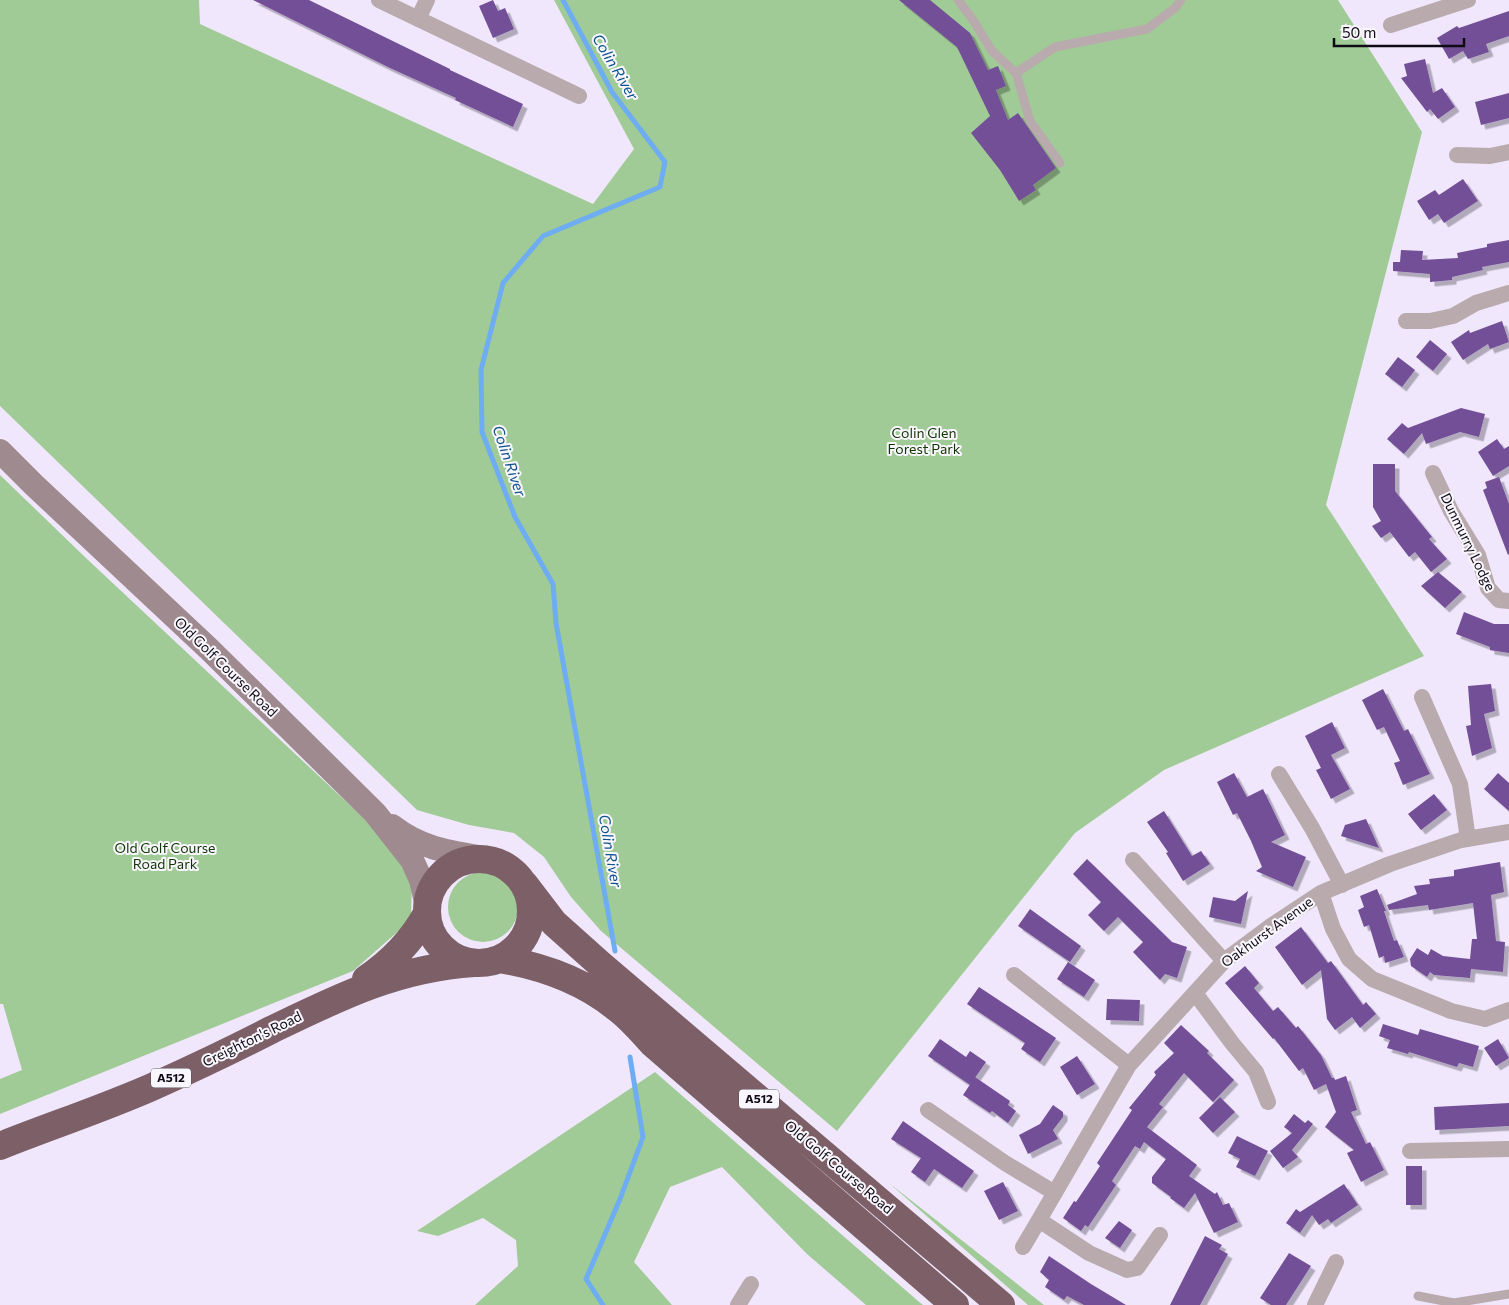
<svg xmlns="http://www.w3.org/2000/svg" width="1509" height="1305" viewBox="0 0 1509 1305" font-family="Commissioner,sans-serif">
<style>
.green{fill:#a1cb96}
.lines{fill:none;stroke-linecap:round;stroke-linejoin:round}
.stream{stroke:#6eadf2;stroke-width:5}
.building{fill:#734f98;filter:url(#shadow)}
.lane{stroke:#b8aaad;stroke-width:9}
.street{stroke:#b8aaad;stroke-width:16}
.secondary{stroke:#9f8b8f;stroke-width:24}
.highway{stroke:#7d6067;stroke-width:28}
.labels{text-anchor:middle;stroke-width:4;stroke-linejoin:round;paint-order:stroke}
.shield{fill:#f9f7fd;stroke:#55525a;stroke-width:1}
.shield-label{font-size:12px;font-weight:bold;fill:#0f0b14}
.park-label{font-size:14px;fill:#0e3502;stroke:#f9f7fd}
.street-label{font-size:14px;fill:#0f0b14;stroke:#f9f7fd}
.water-label{font-size:15px;font-style:italic;fill:#0f5290;stroke:#f9f7fd}
</style>
<defs>
<filter id="shadow"><feDropShadow dx="4.5" dy="4.5" stdDeviation="0" flood-color="#0004"/></filter>
</defs>
<rect width="100%" height="100%" fill="#f0e7fc"/>
<path class="green" d="M0,0H199L200,24L593,204L634,149L554,0H1338L1422,132L1326,505L1424,656L1164,770L1075,833L837,1131L601,931L571,897L544,857L514,833L469,825L417,810L0,406Z
M0,475L87,559L384,837L412,877L411,920L353,971L0,1114V1079L22,1070L3,1004H0Z
M448 907a35 35 0 1 1 70 0a35 35 0 1 1-70 0Z
M655,1072L918,1301L923,1305H866L807,1254L722,1167L670,1187L634,1262L672,1305H475L518,1266L516,1240L483,1218L438,1236L417,1231Z
M889,1183L1044,1305H1028Z"/>
<g class="lines">
<path class="stream" d="M563,0L612,92L665,162L660,187L543,236L503,283L481,370L482,432L515,517L553,584L556,623L615,951
M603,1305L586,1279L620,1199L643,1137L630,1057"/>
</g>
<path class="building" d="M253,0H309L450,69V70L523,104L513,127L455,100L456,98L390,68Z
M493,0L498,11L505,8L514,29L493,38L479,6Z
M899,0H930L970,33L988,70L998,66L1006,86L996,90L1008,120L1018,113L1056,168L1033,185L1036,190L1019,201L1000,170L971,133L990,116L957,47Z
M1509,11V36L1486,44L1489,52L1468,59L1463,51L1449,59L1437,38L1457,26L1459,28Z
M1425,59L1433,93L1442,88L1455,107L1438,119L1430,109L1427,112L1401,78L1407,76L1404,64Z
M1509,93V118L1481,125L1475,102Z
M1463,179L1478,201L1444,223L1438,214L1429,220L1417,201L1435,190L1439,195Z
M1509,240V262L1482,267L1483,270L1452,277V280L1430,282V274L1393,271V262H1400L1401,250L1423,251L1422,260L1458,258L1457,253L1487,247V244Z
M1502,321L1509,342L1490,349L1488,344L1463,360L1451,342L1469,330L1470,333Z
M1430,340L1447,354L1433,371L1416,357Z
M1398,357L1415,370L1402,387L1385,374Z
M1461,408L1485,414L1479,437L1460,432L1426,444L1422,433L1404,454L1387,439L1402,423L1408,428Z
M1497,439L1504,449L1509,446V466L1493,476L1478,452Z
M1373,464H1395V491L1432,537L1429,539L1447,559L1431,572L1415,552L1409,557L1390,532L1381,538L1372,526L1381,521L1373,507Z
M1499,477L1509,504V554L1508,555L1483,490L1487,488L1485,482Z
M1438,572L1462,592L1445,608L1421,586Z
M1464,612L1494,624H1509V653L1490,650V647L1456,634Z
M1491,684L1495,711L1484,714L1492,748L1472,756L1466,726L1471,725L1468,686Z
M1383,689L1404,731L1408,729L1430,774L1403,785L1394,763L1400,761L1384,727L1377,730L1362,700Z
M1332,722L1345,748L1331,755L1350,789L1331,799L1316,770L1321,768L1305,736Z
M1234,773L1247,797L1263,789L1285,835L1271,842L1306,857L1293,887L1256,871L1262,867L1251,841L1237,813L1233,815L1217,782Z
M1498,773L1509,783V811L1484,789Z
M1434,794L1447,810L1421,830L1408,814Z
M1164,811L1192,856L1201,851L1210,864L1183,881L1166,853L1168,852L1147,822Z
M1366,819L1379,848L1341,836L1345,825Z
M1087,859L1172,942L1187,947L1177,978L1165,974L1160,980L1133,952L1143,942L1118,917L1104,931L1088,915L1101,902L1073,874Z
M1500,862L1504,892L1491,895L1496,941L1505,942L1503,972L1471,969L1470,978L1434,975L1430,972L1427,977L1411,966L1410,959L1417,948L1428,955L1431,949L1443,956L1470,959L1472,939H1477L1473,903L1429,910L1428,905L1389,910L1387,905L1417,894L1414,886L1430,884L1429,879L1454,876V870Z
M1377,889L1386,911H1384L1394,941L1397,940L1404,957L1385,963L1384,956L1379,958L1369,925L1364,927L1358,910L1364,907L1360,896Z
M1248,891L1241,924L1209,917L1213,897L1235,901Z
M1030,909L1081,946L1070,962L1018,926Z
M1301,927L1328,963L1331,961L1363,1005L1366,1002L1376,1014L1360,1028L1352,1017L1335,1030L1327,1019L1321,970L1302,985L1275,947Z
M1068,962L1095,980L1084,997L1057,979Z
M1245,966L1259,983L1254,988L1273,1011L1278,1007L1296,1028L1298,1026L1321,1055L1332,1078H1334L1335,1080L1346,1076L1357,1110L1351,1112L1366,1144L1370,1142L1384,1170L1361,1182L1347,1153L1354,1150L1325,1127L1336,1112L1326,1084L1314,1090L1303,1068L1299,1071L1274,1038L1273,1039L1225,983Z
M979,987L1056,1038L1040,1062L1021,1049L1025,1043L967,1004Z
M1107,999L1140,1000L1139,1021L1106,1020Z
M1383,1024L1418,1035L1420,1029L1479,1046L1473,1067L1459,1063L1457,1067L1409,1052L1408,1054L1387,1048L1390,1040L1379,1036Z
M1181,1025L1209,1051L1207,1053L1234,1080L1213,1102L1184,1073L1159,1104L1163,1107L1147,1127L1197,1165L1189,1176L1215,1194L1217,1192L1223,1205L1229,1203L1238,1222L1214,1233L1195,1193L1184,1208L1170,1198L1171,1197L1152,1183V1177L1166,1159L1144,1142L1140,1149L1135,1146L1112,1181L1116,1185L1088,1227L1085,1225L1081,1231L1063,1218L1074,1201L1076,1202L1100,1166L1097,1163L1132,1110L1129,1108L1156,1075L1154,1072L1174,1053L1164,1043Z
M940,1039L966,1057L970,1051L986,1062L970,1085L928,1056Z
M1498,1039L1509,1058L1496,1066L1484,1048Z
M1077,1056L1095,1084L1077,1095L1060,1067Z
M975,1077L1010,1101L1008,1105L1016,1111L1008,1123L992,1111L990,1113L963,1095Z
M1220,1097L1235,1112L1213,1133L1199,1118Z
M1509,1103V1126L1435,1130L1434,1107Z
M1053,1105L1063,1112V1117L1053,1130L1058,1139L1028,1154L1019,1135L1040,1124Z
M1294,1114L1305,1123L1308,1120L1313,1124L1292,1150L1298,1157L1283,1168L1270,1151L1292,1133L1284,1127Z
M903,1121L974,1171L962,1188L934,1169L925,1182L911,1172L921,1158L891,1139Z
M1237,1136L1268,1151L1255,1176L1236,1167L1240,1159L1228,1153Z
M1406,1166H1422V1205H1406Z
M1003,1182L1018,1211L999,1220L984,1191Z
M1344,1184L1358,1205L1331,1223L1328,1219L1319,1225L1312,1215L1300,1233L1286,1223L1296,1209L1300,1212Z
M1119,1221L1132,1230L1120,1248L1105,1238Z
M1205,1236L1222,1245L1219,1249L1228,1254L1200,1305H1170Z
M1289,1253L1311,1266L1286,1305H1271L1260,1298Z
M1049,1256L1091,1284L1126,1305H1084L1067,1296L1064,1300L1045,1287L1049,1280L1040,1272Z"/>
<g class="lines">
<path class="lane" d="M958,0L973,20L992,51L1016,73L1030,121L1060,163
M1016,73L1055,47L1147,29L1175,8L1181,0
M1418,1296L1454,1303L1509,1294"/>
<path class="street" d="M379,0L579,96
M418,19L427,0
M1391,25L1468,0
M1457,155L1490,156L1509,152
M1406,321H1430L1453,316L1476,303L1509,293
M1433,473L1451,511L1478,555L1488,588L1499,600L1509,601
M1422,697L1460,784L1468,839
M1279,774L1312,828L1342,885
M1133,860L1224,961
M1321,893L1333,929L1349,959L1372,979L1451,1011L1485,1019L1509,1010
M1014,975L1129,1065
M1195,993L1232,1043L1256,1072L1268,1102
M928,1110L1005,1163L1055,1193
M1410,1151L1509,1149
M1160,1235L1137,1268L1127,1270L1089,1253L1039,1220L1129,1065L1224,961L1271,926L1321,893L1390,864L1461,840L1509,832
M1023,1247L1039,1220
M738,1305L751,1284
M1315,1305L1336,1262"/>
<path class="secondary" d="M0,451L34,485L209,649L375,813L412,860L421,880L426,902
M392,826C422,849 449,852 485,858"/>
<path class="highway" d="M427 911a52 52 0 1 1 104 0a52 52 0 1 1-104 0Z
M525,885L554,923L601,965L1001,1305
M499,959C542,966 584,981 618,1009C631,1019 642,1032 653,1044L955,1305
M366,979C391,962 411,942 426,915
M0,1146C50,1126 102,1109 152,1087C192,1069 232,1050 271,1030C339,997 397,968 474,963"/>
</g>
<g class="labels">
<g class="shield">
<rect x="151" y="1068.5" width="40" height="19" rx="4"/>
<rect x="739" y="1089.5" width="40" height="19" rx="4"/>
</g>
<g class="shield-label">
<text x="171" y="1082">A512</text>
<text x="759" y="1103">A512</text>
</g>
<g class="park-label">
<text x="924" y="438">Colin Glen<tspan x="924" dy="16">Forest Park</tspan></text>
<text x="165" y="853">Old Golf Course<tspan x="165" dy="16">Road Park</tspan></text>
</g>
<g class="street-label">
<text transform="translate(1468 542) rotate(64)" y="5">Dunmurry Lodge</text>
<text transform="translate(226 667) rotate(44)" y="5">Old Golf Course Road</text>
<text transform="translate(1267 932) rotate(-36)" y="5">Oakhurst Avenue</text>
<text transform="translate(252 1039) rotate(-26)" y="5">Creighton's Road</text>
<text transform="translate(839 1167) rotate(40)" y="5">Old Golf Course Road</text>
</g>
<g class="water-label">
<text transform="translate(615 67) rotate(59)" y="5">Colin River</text>
<text transform="translate(509 461) rotate(71)" y="5">Colin River</text>
<text transform="translate(610 851) rotate(80)" y="5">Colin River</text>
</g>
</g>
<path d="M1334 38v8h130v-8" fill="none" stroke="#0f0b14" stroke-width="2.5"/>
<text x="1342" y="38" font-size="15" fill="#0f0b14" stroke="#f9f7fd" stroke-width="4" paint-order="stroke">50 m</text>
</svg>
